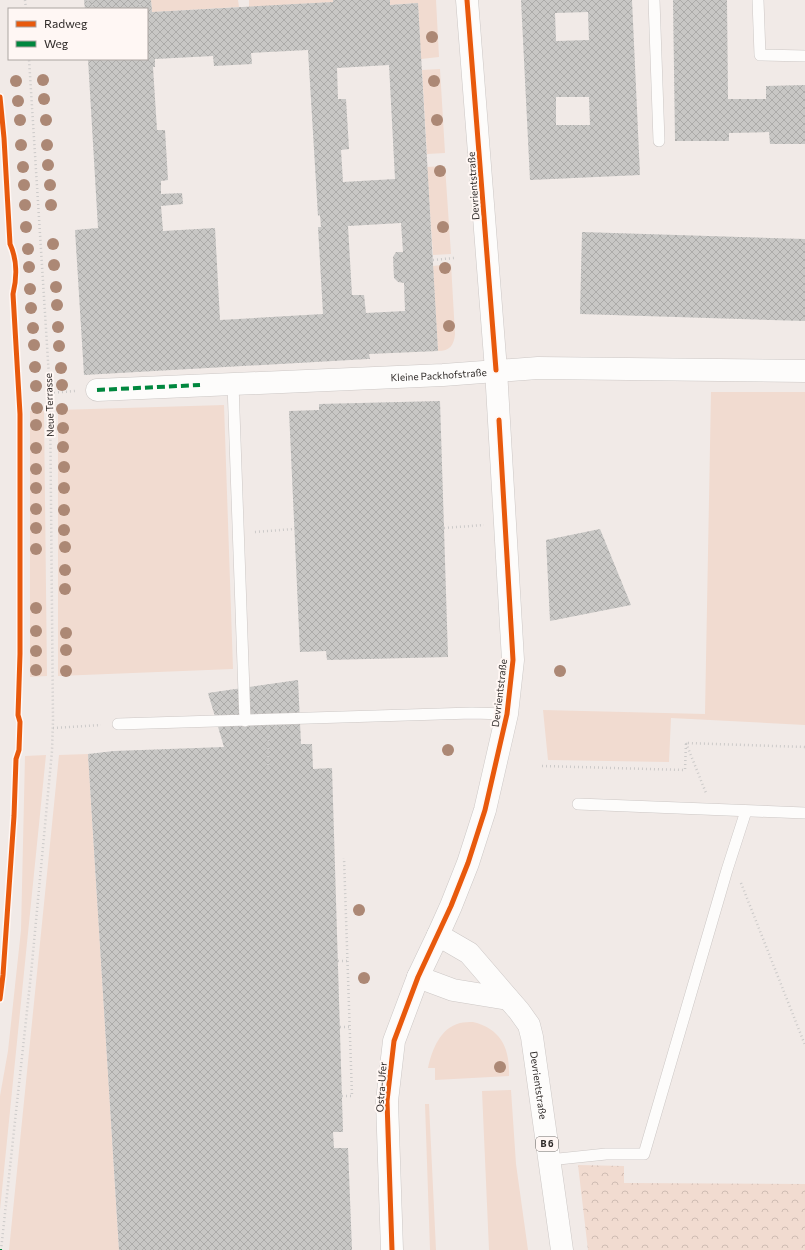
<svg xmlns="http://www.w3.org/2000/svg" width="805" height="1250" viewBox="0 0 805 1250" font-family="Commissioner,sans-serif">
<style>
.green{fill:#f1dbd0}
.park{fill:url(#park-crowns)}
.building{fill:url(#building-cross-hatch);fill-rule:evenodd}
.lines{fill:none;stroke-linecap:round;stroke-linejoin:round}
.lane-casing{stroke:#ccc7c5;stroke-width:12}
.street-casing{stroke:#ccc7c5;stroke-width:23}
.secondary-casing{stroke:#ccc7c5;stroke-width:23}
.primary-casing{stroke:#ccc7c5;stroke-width:23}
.path{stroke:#cccac9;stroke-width:2.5;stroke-dasharray:1 3;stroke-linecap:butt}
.lane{stroke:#fdfcfb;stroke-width:11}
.street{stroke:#fdfcfb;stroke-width:22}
.secondary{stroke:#fdfcfb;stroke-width:22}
.primary{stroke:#fdfcfb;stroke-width:22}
.quiet{stroke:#00873e;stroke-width:4;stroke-dasharray:8 4;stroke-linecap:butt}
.cycleway-casing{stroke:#fff7f4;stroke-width:8}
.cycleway{stroke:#e8590c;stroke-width:5}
.tree{fill:#ac8875}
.labels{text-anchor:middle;stroke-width:4;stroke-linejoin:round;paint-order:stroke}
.shield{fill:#fff7f4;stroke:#6d6865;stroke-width:1}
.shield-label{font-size:9px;font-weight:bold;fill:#2f2a28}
.street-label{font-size:10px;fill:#2f2a28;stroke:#fff7f4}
</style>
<defs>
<pattern id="park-crowns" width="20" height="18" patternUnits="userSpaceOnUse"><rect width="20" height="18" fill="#f1dbd0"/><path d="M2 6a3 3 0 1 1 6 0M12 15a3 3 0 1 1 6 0" fill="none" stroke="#cfbcb3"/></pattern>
<pattern id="building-cross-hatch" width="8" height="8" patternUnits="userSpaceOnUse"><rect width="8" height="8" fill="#c8c7c5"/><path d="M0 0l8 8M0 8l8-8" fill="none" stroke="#acaba9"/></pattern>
</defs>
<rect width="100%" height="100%" fill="#f1eae7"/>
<path class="green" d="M151,0H238L239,7L152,12Z
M249,0H333V2L249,7Z
M390,0H436L439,57L421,59L418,3L390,5Z
M440,69L445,153L427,154L422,70Z
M445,166L451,254L433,255L427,167Z
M451,264L455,334C454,345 450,351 438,351L433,266Z
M711,392H805V725L671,718L669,762L548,760L543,710L705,714Z
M224,405L233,669L58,676V410Z
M30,411H44L47,676L30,677Z
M88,754L119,1250H9L59,755Z
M46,755L0,1210V1096L8,1051L21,930L25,756Z
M473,1022C501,1029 510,1048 509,1076L435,1080V1068H428C432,1050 440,1028 460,1023C464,1022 469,1022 473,1022Z
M511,1090L516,1164L528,1250H489L482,1091Z
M425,1104H429L436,1250H430Z"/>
<path class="park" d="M578,1165L624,1166V1183L805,1184V1250H588Z"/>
<path class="building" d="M84,0H151L152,12L333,2V0H390V5L418,3L438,351L369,354L370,359H368L84,375L75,230L98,228L88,59H147V9H85ZM308,50L318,216L320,215L321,227H318L323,314L220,320L215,228L163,231L161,206L183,204L182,193L161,194V181L168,180L165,130H157L153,67H155V59L213,56L214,66L252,64L251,53ZM389,65L395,179L343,182L341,150L349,149L346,99H338L337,68ZM401,223L403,252H396L393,257L394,278L398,282L404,283L405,311L366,313L364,295H352L348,226Z
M521,0H632L640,175L530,180ZM588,12L589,40L556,41L555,13ZM556,97H589L590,125H556Z
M673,0H727L728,99H766V86L805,85V144H770L769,132L729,133V141H675Z
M582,232L805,239V321L580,314Z
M440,401L448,657L327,660L326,651L300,652L289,411L319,410V404Z
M600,529L631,605L550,621L546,540Z
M298,680L301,744H312L313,769L332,768L343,1132H333L334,1148H348L352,1250H119L88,754L114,751L224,747L208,693Z"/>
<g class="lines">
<g class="lane-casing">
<path id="lane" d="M654,0L659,141
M758,0L760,55L805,56
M233,384L245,721
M118,724L472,713L507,714
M578,804L805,813
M549,1160L606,1154H644L727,870L746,811"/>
</g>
<g class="street-casing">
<g id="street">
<path id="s1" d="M97,390L443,375L538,368L805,371"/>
</g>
</g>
<g class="secondary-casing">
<path id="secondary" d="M438,935L451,906L468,863L485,810L507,714L513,660L496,370L467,0"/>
</g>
<g class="primary-casing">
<g id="primary">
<path d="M418,977L453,990L508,999"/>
<path id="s2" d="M392,1250L387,1101L394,1041L418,977L438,935L469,953L519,1011L529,1025L532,1037L562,1250"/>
</g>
</g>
<path class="path" d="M25,0L26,9
M88,0V9
M93,0V9
M140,0V9
M433,260L454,258
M50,393L75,391
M444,528L484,525
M255,532L294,529
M53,728L101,725
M686,743L706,793
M542,766L685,770L686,743L805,747
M268,769L269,736
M741,883L805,1045
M338,961H348
M340,1027H350
M342,1096H352L344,858
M1,1250L31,974L52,751L53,720L50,393L29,59"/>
<use href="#lane" class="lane"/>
<use href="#street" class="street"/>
<use href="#secondary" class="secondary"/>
<use href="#primary" class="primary"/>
<path class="quiet" d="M97,390L200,385
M0,1249V1250"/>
<g class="cycleway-casing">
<path id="cycleway" d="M467,0L496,370
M0,97L4,138L10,244C17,259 17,278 13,294L20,414V654L18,715L20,722L19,750L16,759L14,816L3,975L0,999
M392,1250L387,1101L394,1041L418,977L451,906L468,863L485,810L507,714L513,660L499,420"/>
</g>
<use href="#cycleway" class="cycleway"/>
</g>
<g class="tree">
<circle cx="432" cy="37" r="6"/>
<circle cx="43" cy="80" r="6"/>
<circle cx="16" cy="81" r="6"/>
<circle cx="434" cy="81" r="6"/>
<circle cx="44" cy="99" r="6"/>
<circle cx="18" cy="101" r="6"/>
<circle cx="20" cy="120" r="6"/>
<circle cx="46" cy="120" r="6"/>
<circle cx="437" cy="120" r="6"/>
<circle cx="21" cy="145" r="6"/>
<circle cx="47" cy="145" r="6"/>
<circle cx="48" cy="165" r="6"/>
<circle cx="23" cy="167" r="6"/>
<circle cx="440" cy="171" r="6"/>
<circle cx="24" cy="185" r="6"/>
<circle cx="50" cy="185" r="6"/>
<circle cx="25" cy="205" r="6"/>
<circle cx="51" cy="205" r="6"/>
<circle cx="26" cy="227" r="6"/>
<circle cx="443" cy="227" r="6"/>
<circle cx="53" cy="244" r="6"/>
<circle cx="28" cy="249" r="6"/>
<circle cx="54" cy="265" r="6"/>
<circle cx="29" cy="267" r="6"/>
<circle cx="445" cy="268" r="6"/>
<circle cx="56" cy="287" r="6"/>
<circle cx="30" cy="289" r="6"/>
<circle cx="57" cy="305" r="6"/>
<circle cx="31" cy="308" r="6"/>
<circle cx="449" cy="326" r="6"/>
<circle cx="58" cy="327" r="6"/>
<circle cx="33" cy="328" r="6"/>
<circle cx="34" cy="345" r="6"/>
<circle cx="59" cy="346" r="6"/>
<circle cx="35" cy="367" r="6"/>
<circle cx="61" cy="368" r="6"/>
<circle cx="62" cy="385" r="6"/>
<circle cx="36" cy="386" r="6"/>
<circle cx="37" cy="408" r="6"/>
<circle cx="62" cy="409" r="6"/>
<circle cx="36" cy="425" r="6"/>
<circle cx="63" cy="428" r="6"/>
<circle cx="63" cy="447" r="6"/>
<circle cx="36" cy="448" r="6"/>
<circle cx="64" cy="467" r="6"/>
<circle cx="36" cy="469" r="6"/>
<circle cx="36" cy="488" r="6"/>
<circle cx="64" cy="488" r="6"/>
<circle cx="36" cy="509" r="6"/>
<circle cx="64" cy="510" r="6"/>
<circle cx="36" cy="528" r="6"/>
<circle cx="64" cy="530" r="6"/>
<circle cx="65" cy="547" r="6"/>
<circle cx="36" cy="549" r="6"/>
<circle cx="65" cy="570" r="6"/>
<circle cx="65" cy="589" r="6"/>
<circle cx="36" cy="608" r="6"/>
<circle cx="36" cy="631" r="6"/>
<circle cx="66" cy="633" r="6"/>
<circle cx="66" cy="650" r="6"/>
<circle cx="36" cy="651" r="6"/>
<circle cx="36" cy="670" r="6"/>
<circle cx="66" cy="671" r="6"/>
<circle cx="560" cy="671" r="6"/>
<circle cx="448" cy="750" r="6"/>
<circle cx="359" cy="910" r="6"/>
<circle cx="364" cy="978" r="6"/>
<circle cx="500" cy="1067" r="6"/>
</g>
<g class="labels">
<rect class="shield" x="536" y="1137" width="22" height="14" rx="3"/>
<g class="shield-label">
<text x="547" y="1147">B 6</text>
</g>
<g class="street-label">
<text transform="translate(473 186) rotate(-94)" y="4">Devrientstraße</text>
<text dy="4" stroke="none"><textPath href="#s1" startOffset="342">Kleine Packhofstraße</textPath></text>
<text transform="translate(49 405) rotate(-92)" y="4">Neue Terrasse</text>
<text transform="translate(499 693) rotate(-83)" y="4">Devrientstraße</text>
<text dy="4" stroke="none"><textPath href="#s2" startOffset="515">Devrientstraße</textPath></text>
<text transform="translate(381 1087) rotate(-86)" y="4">Ostra-Ufer</text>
</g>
</g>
<rect x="8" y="8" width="140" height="52" fill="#fff7f4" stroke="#aca5a2"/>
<rect x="16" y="21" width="20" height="6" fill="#e8590c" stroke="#aca5a2"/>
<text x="44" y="28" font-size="12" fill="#2f2a28">Radweg</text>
<rect x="16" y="41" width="20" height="6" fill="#00873e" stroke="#aca5a2"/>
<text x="44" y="48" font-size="12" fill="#2f2a28">Weg</text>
</svg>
